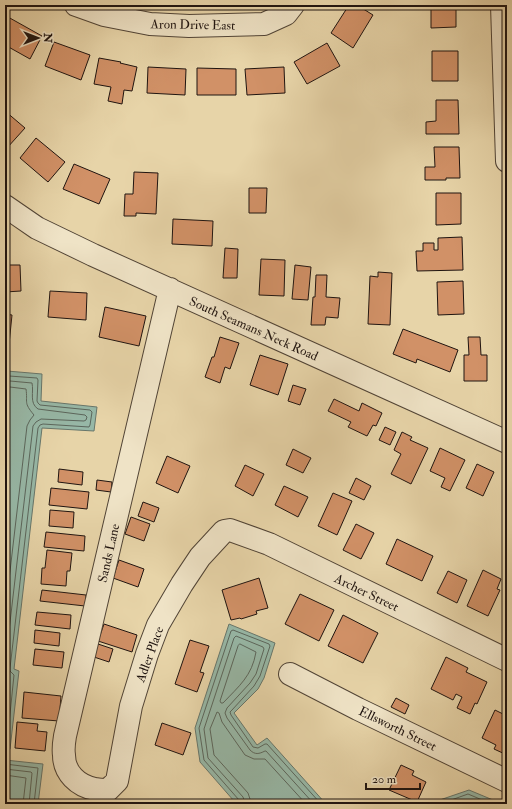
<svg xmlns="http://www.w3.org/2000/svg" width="512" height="809" viewBox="0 0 512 809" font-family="'IM FELL Double Pica',serif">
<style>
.water{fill:#97b8a7;stroke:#67766b}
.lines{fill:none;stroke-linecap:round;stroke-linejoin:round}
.shore{stroke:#5b665c;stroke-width:1}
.building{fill:#d19167;stroke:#1f1410}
.minor-casing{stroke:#514436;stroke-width:24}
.minor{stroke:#efe3c6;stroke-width:22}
.labels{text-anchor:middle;stroke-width:3;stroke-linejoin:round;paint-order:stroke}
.street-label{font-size:13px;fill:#1f1410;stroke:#efe3c6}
</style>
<rect width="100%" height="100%" fill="#e7d4a8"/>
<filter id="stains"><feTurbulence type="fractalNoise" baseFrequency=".005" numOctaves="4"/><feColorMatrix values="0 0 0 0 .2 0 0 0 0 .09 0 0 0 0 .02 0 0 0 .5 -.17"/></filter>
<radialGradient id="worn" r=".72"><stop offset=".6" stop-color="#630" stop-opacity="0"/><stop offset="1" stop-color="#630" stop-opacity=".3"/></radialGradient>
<path class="water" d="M7,371L42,374L41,401L97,407L94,431L42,428L14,669L19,671L10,749H5V390Z
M229,624L275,643L264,678L258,689L234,713L257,745L267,738L326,804H238L234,801L200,762L195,728Z
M5,760L43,764L38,804H5Z
M469,790L493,800L492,804H428Z"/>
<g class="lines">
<path class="shore" d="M5,376H9L37,378L38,380L37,401L38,403L40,405L90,410L92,412L90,425L89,427L43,424L40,425L38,428L10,668V671L14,675L7,743L5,745
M5,381H10L32,383C34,392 29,403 38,409L85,415L87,417L86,420L84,421L41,419L36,422L33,426L5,665
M5,387H10L26,389C28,403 23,402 34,415L30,420L27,426L5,614
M240,644L256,652C252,676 239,686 223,703H221L220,701L238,646Z
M5,672L9,678L5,712
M5,764L38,768L34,804
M5,769L31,772L32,773L29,804
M5,775L26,778L23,804
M240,804L239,800L204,760L199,728L231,631L233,630L269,644L270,646L260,676L254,686L232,710L230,712L231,715L253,747L258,748L265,744H267L321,804
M245,804L244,800L243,797L208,758L204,729L234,638L236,636L263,647L264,649L256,674L250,683L227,708L225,713L227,718L250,750C255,755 259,754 265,751H266L314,804
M251,804L250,799L248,793L214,755L210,729L217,712L219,713L222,722L245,755L254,759H265L306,804
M440,804L468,794L487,802L488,804"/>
</g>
<path class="building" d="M349,5H357L373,15L353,48L331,33Z
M431,5H456V27L431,28Z
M8,17L42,36L30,59L5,45V24Z
M54,42L90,55L81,80L45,66Z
M327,43L340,66L307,84L294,62Z
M432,51H458V81H432Z
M99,58L121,62L120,63L137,67L132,91L124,90L122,104L108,101L111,87L94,84Z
M148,67L186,69L185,95L147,93Z
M284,67L285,93L247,95L245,69Z
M197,68L236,69V95H197Z
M436,100H458L459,134H426V122L436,121Z
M5,111L25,128L7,148L5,146Z
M36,138L65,162L48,182L20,158Z
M434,147H459L460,178H446V180H425V167H435Z
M74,164L110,179L99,204L63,189Z
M134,172L158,173L156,214L136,213V216H124L125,194H133Z
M249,188H267L266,213H249Z
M436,193H461V224L436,225Z
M173,219L213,221L212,246L172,244Z
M462,237L463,270L417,271L416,251H423V243H434V250H438V238Z
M225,248L238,249L237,278H223Z
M261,259L285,260L284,296L259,295Z
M5,265H20L21,291L5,292Z
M295,265L311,267L308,300L292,299Z
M378,272L392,273L390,325L368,324L370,276L378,277Z
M316,275H327L326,297L340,298L338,318L326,317L325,325H311L313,297H315Z
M463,281L464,314L438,315L437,282Z
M50,291L87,293L86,320L48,317Z
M105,307L146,316L139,346L99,337Z
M5,314L12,315L8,354H5Z
M403,329L458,350L450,372L417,359L416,363L393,354Z
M220,337L239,343L230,369L225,367L220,383L205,377L212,357H214Z
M468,337H480L481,355H487V381H464V355H469Z
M260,355L288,364L278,395L250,385Z
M293,385L306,389L300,405L288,401Z
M334,399L359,411L362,403L382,413L376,426L373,425L367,436L348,427L351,422L328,411Z
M385,427L396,432L390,445L379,440Z
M402,432L412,437L410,440L428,448L411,484L391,474L401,454L394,450Z
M440,448L465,460L450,491L441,487L445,478L430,471Z
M293,449L311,458L303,473L286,465Z
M167,456L190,466L178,493L156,483Z
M477,464L494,472L483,496L466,488Z
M245,465L264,474L253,496L235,486Z
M59,469L83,472L82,485L58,482Z
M356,478L371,486L364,500L349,493Z
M97,480L112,482L111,492L96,490Z
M284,486L308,497L298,517L275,505Z
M51,488L89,492L87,509L49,505Z
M333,493L352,501L337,535L318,526Z
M143,502L159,508L154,522L138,516Z
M50,510L74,512L73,528L49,526Z
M131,517L150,524L144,541L125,534Z
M356,524L374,533L361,559L343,550Z
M46,532L85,536L84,551L44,547Z
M397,539L433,556L422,581L386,564Z
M47,550L72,553L70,571H67L66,586L41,584L42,568H45Z
M119,560L144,569L138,587L113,578Z
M483,570L501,579L497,589L500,590L488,616L467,606Z
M448,571L467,580L457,603L437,593Z
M259,578L268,608L256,611L257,614L241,619L240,618L231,620L222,590Z
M42,590L86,595L85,606L40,601Z
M300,594L334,610L319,641L285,624Z
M37,612L71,615L70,629L35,625Z
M343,615L378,633L363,663L328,646Z
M104,624L137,635L132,652L98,641Z
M35,630L60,633L59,646L34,643Z
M190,640L209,646L200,672L204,673L197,692L175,684Z
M98,644L113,649L109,662L94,657Z
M35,649L64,652L62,668L33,665Z
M446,657L468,668L466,672L487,682L477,704L475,703L470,714L457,708L462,697L456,694L453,700L431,689Z
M24,692L61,696L59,721L22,718Z
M396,698L409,705L405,714L391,707Z
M495,710L507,716V724L505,729L507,730V755L494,749L496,745L482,738Z
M17,722L38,724L37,731L47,732L45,751L15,748Z
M162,723L191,733L183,755L155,745Z
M401,765L414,771L412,775L426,782L417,802L389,790Z"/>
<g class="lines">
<g class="minor-casing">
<path id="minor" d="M76,5L104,15L150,24L189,26L264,24L286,14L293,5
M502,5L507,161
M5,206L37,228L93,255L507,442
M290,674L358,709L507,781
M108,790L117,781L131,706L147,654L158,625L182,584L200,557L224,531L230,530L269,544L507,660
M108,790C104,790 99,790 95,789C78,786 64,773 64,755C63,749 64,742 65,736L170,289"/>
</g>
<use href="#minor" class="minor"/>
</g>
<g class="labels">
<g class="street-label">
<text transform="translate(193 24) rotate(1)" y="5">Aron Drive East</text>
<text transform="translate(254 328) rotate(24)" y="5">South Seamans Neck Road</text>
<text transform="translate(108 553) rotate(-77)" y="5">Sands Lane</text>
<text transform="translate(367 592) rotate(26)" y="5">Archer Street</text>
<text transform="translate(149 654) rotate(-70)" y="5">Adler Place</text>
<text transform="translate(398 728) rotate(26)" y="5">Ellsworth Street</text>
</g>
</g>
<rect width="512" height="809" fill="none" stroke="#e7d4a8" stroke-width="20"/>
<rect x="6" y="6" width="500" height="797" fill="none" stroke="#1f1410" stroke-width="2"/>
<rect x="10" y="10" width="492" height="789" fill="none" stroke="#1f1410"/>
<g transform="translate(38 38) rotate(90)" stroke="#efe3c6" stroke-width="3" paint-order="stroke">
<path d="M0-3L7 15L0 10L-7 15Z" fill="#1f1410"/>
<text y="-6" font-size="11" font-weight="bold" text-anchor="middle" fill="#1f1410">N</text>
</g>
<path d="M366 783v6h54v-6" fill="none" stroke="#1f1410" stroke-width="2"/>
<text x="372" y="783" font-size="12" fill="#1f1410" stroke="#efe3c6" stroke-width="3" paint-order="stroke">20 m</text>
<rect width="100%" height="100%" filter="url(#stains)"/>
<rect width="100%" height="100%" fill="url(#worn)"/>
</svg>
